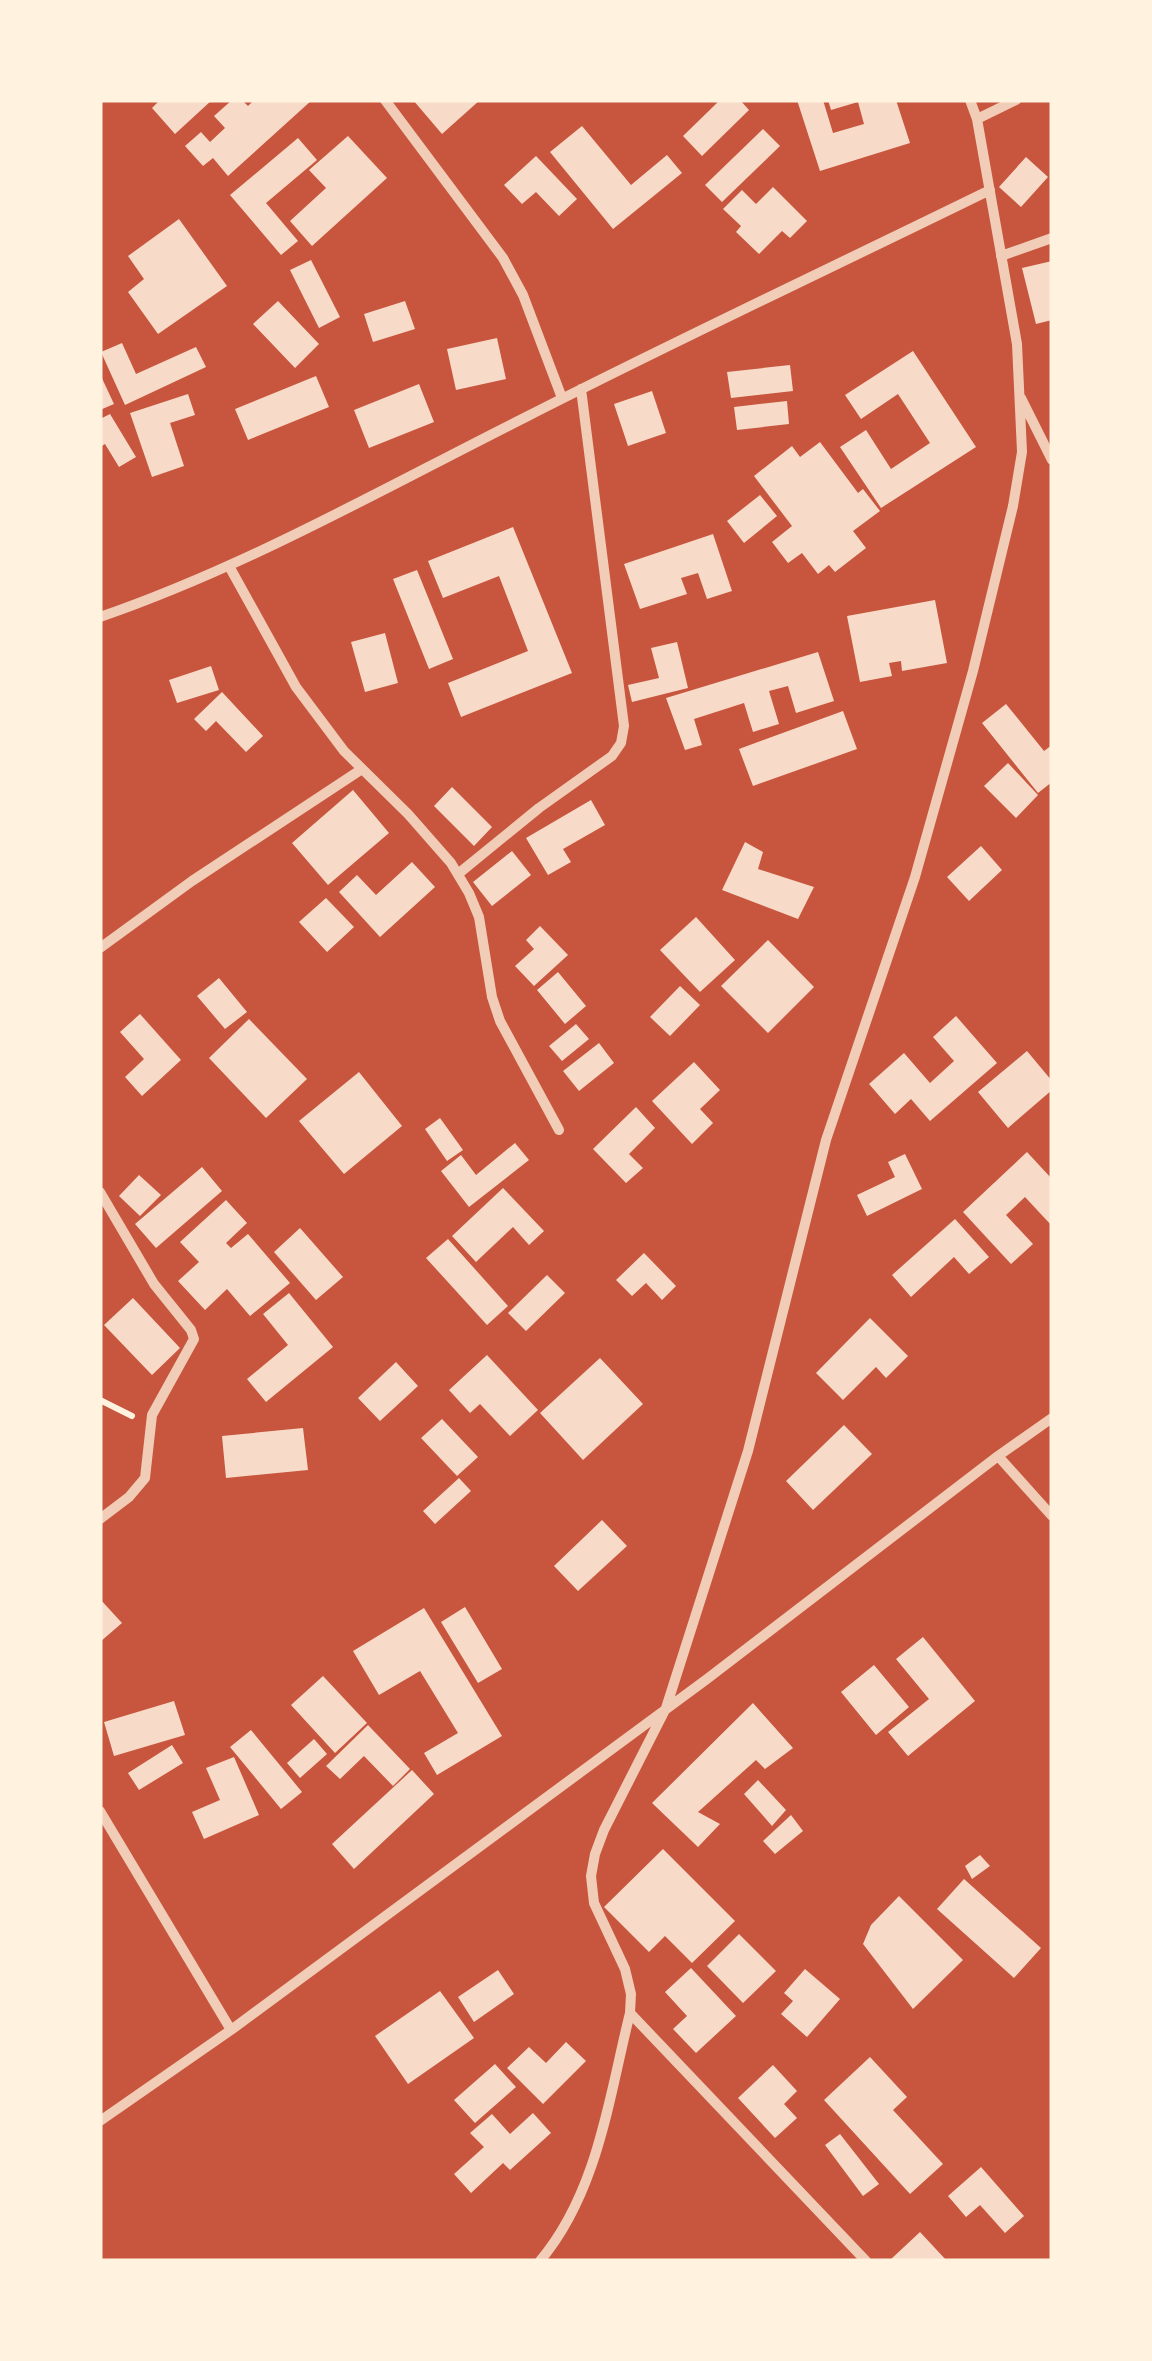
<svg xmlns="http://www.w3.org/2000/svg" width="1152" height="2361" viewBox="0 0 1152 2361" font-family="Manrope,sans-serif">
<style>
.building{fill:#f7dbc8}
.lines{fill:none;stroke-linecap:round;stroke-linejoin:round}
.path{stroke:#fff3e0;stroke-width:6}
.minor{stroke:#f1ccb7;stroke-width:10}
</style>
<rect width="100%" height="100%" fill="#c8553d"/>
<path class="building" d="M160,100H212L175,134L152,108Z
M232,100H242L248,106L254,100H312L228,176L213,158L203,166L185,146L201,132L210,142L225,128L214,116Z
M413,100H480L442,134Z
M720,100H740L749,110L702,156L683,136Z
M797,100H823L833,133L864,124L858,102L831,110L828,100H896L910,143L820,171Z
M582,126L631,185L667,155L682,173L613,229L550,152Z
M763,129L780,146L722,202L705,185Z
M348,136L387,178L312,246L290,221L326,188L309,170Z
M298,138L317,160L266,203L298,241L281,255L230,195Z
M536,156L577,199L559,216L536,192L522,204L504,185Z
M1026,157L1048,177L1021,207L999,187Z
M773,187L807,221L790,238L782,231L759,254L736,232L741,226L723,209L742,190L756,204Z
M179,219L227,286L158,334L128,292L144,279L128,256Z
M311,260L340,317L319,328L290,270Z
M1052,261V320L1036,324L1022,268Z
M278,301L319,344L295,368L253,324Z
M405,301L415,329L373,342L364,314Z
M497,338L506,379L456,390L447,349Z
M122,343L136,374L196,347L206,367L125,405L101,352Z
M913,351L976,447L881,508L840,447L866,430L891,469L930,443L898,394L861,419L845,395Z
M790,365L793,391L731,398L727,372Z
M100,374L114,404L100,410Z
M316,376L329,407L248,440L235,409Z
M419,384L434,422L369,448L354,410Z
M652,391L666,433L628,446L614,404Z
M188,394L195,415L170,423L184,466L152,477L130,413Z
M787,401L789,424L737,430L734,407Z
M110,414L136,457L119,467L105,444L100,447V419Z
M820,442L858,493L863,489L880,511L853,531L866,548L835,572L829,565L818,574L802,553L788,563L772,542L792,526L754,476L792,446L800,457Z
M760,495L777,516L744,543L727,521Z
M513,527L572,673L461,717L448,683L528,651L499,576L443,598L428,561Z
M713,534L732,591L707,599L698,573L681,578L687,594L640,609L624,564Z
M417,570L453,659L429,669L393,579Z
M935,600L947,663L902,671L901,661L889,663L892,676L860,682L847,616Z
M385,633L398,683L365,692L351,642Z
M677,642L688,688L632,702L628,685L659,678L651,648Z
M818,652L834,701L796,713L788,686L769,691L779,724L753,732L744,703L694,719L702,745L685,750L666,698Z
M211,666L219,690L177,703L169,680Z
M222,692L263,736L246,752L216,721L206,731L194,719Z
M1006,704L1044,751L1052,745V782L1038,793L982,723Z
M843,711L857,749L753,786L739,749Z
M1008,763L1038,795L1016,818L984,786Z
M452,787L492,827L474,846L434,806Z
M353,790L389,833L328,885L292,843Z
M591,800L605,825L563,849L571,862L548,875L526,838Z
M745,842L763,852L758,869L814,887L798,919L722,890Z
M981,846L1002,870L969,901L947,877Z
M512,851L531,875L492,906L473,882Z
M412,862L435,887L380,937L339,892L357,875L376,895Z
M326,898L354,927L327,952L299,922Z
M696,917L735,960L700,992L660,950Z
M540,926L568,955L534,986L515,966L534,949L526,940Z
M768,940L814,987L768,1033L721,986Z
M558,972L586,1006L565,1024L537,990Z
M219,978L247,1012L225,1029L197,996Z
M680,986L700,1005L670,1036L650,1017Z
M140,1014L181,1060L142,1096L125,1077L144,1059L120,1032Z
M956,1016L997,1063L930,1121L911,1099L895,1114L869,1084L904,1053L930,1083L954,1061L933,1037Z
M249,1019L307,1079L266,1118L209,1058Z
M576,1024L589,1039L562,1061L549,1046Z
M599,1043L614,1063L579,1091L563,1071Z
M1027,1051L1052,1081V1090L1008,1128L978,1092Z
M694,1062L720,1090L700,1109L713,1123L692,1144L652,1101Z
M359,1072L402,1126L344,1174L299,1121Z
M636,1107L655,1128L629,1154L643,1168L626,1183L593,1149Z
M440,1118L463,1150L447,1161L425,1129Z
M515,1143L529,1160L469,1207L441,1171L461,1155L476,1175Z
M1027,1152L1052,1179V1226L1025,1197L1006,1215L1033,1244L1011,1264L963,1212Z
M905,1154L922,1189L867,1216L857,1195L895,1177L888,1162Z
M202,1167L222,1191L156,1248L135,1224Z
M139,1175L161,1195L140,1216L119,1196Z
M503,1188L544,1231L529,1245L513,1227L476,1262L452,1236Z
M226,1200L247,1223L226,1243L231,1248L248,1234L290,1283L250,1316L227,1289L205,1310L178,1281L199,1262L180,1242Z
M955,1219L989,1257L969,1274L954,1257L911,1297L892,1275Z
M300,1228L343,1277L316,1300L274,1252Z
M448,1239L508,1306L487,1325L426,1258Z
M644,1253L676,1286L662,1300L646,1283L632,1296L616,1280Z
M547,1275L565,1293L526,1331L508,1313Z
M289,1293L333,1347L266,1402L247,1379L288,1345L263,1314Z
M133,1298L180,1348L152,1375L104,1325Z
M870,1318L908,1356L886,1378L876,1367L843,1400L816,1373Z
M487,1355L538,1410L510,1436L480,1404L470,1413L449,1390Z
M600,1358L643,1404L583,1460L540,1413Z
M396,1362L418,1386L380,1421L358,1398Z
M442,1419L478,1457L457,1476L421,1438Z
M844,1425L872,1454L813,1510L786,1481Z
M303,1428L308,1470L226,1478L222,1436Z
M459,1478L471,1491L435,1524L423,1511Z
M602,1520L627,1546L578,1591L554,1566Z
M100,1599L122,1623L100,1642Z
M465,1607L502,1669L478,1683L441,1622Z
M424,1608L502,1736L437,1775L424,1753L458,1733L420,1671L379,1695L353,1651Z
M923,1637L975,1701L908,1756L888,1732L929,1699L896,1659Z
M874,1665L909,1707L876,1735L841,1692Z
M323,1676L367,1723L335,1753L291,1705Z
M174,1701L185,1735L114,1756L104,1722Z
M753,1703L793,1748L765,1769L756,1760L698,1812L720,1824L698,1847L652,1803Z
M368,1725L410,1769L393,1786L364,1756L340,1779L326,1766Z
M251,1730L302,1792L281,1809L230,1747Z
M314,1739L327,1754L300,1778L287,1763Z
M172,1745L183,1763L139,1790L128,1773Z
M234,1757L259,1815L204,1839L192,1812L220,1800L206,1768Z
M412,1770L434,1794L354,1869L332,1844Z
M758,1780L786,1810L772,1826L744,1794Z
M791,1815L803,1831L775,1854L763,1841Z
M663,1849L735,1921L692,1963L665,1936L649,1952L604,1907Z
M980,1855L990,1866L972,1879L965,1866Z
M964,1879L1041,1948L1014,1978L937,1909Z
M899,1896L963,1960L913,2009L863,1944L871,1925Z
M739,1934L776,1971L743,2003L707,1966Z
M691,1968L736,2016L696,2053L673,2029L687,2016L665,1992Z
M805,1969L840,1999L807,2037L781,2014L793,2001L784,1993Z
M498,1970L514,1994L474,2022L458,1997Z
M440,1991L474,2038L408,2084L375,2036Z
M566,2042L586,2061L543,2104L507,2068L529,2047L546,2063Z
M870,2057L907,2097L893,2110L943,2164L910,2194L824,2100Z
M495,2064L516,2087L475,2123L454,2100Z
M773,2065L797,2091L784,2104L797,2118L775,2138L738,2098Z
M533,2113L551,2133L510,2170L503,2163L471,2193L454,2174L484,2147L470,2133L492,2114L510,2134Z
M840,2134L879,2184L863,2196L825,2145Z
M981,2167L1024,2216L1005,2233L980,2205L966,2217L948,2196Z
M920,2232L947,2261H889Z"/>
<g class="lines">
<path class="path" d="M100,1400L132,1416"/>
<path class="minor" d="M385,100L503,258L523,295L562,398
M977,119L1016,100
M1001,256L1052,238
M1021,398L1052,460
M229,566L296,687L344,751L408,814L451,863L469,893L479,917L492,997L500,1021L559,1130
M100,617C248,566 386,487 526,417C679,339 835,266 990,190
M458,874L539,808L612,756L621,743L624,726L581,389
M100,948L192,881L362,769
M100,1192L154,1284L191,1330L194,1339L152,1415L145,1478L129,1497L100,1519
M998,1456L1052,1516
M100,1811L231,2030
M630,2013L866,2261
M100,2121L231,2030L707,1679L998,1456L1052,1418
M540,2261C598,2192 609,2097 630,2013L631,1994L625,1969L594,1903L591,1876L595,1854L604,1830L666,1708L748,1451L826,1140L915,877L973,671L1013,506L1022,452L1017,344L977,119L970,100"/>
</g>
<rect width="1152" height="2361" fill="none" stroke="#fff3e0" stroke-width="205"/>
</svg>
